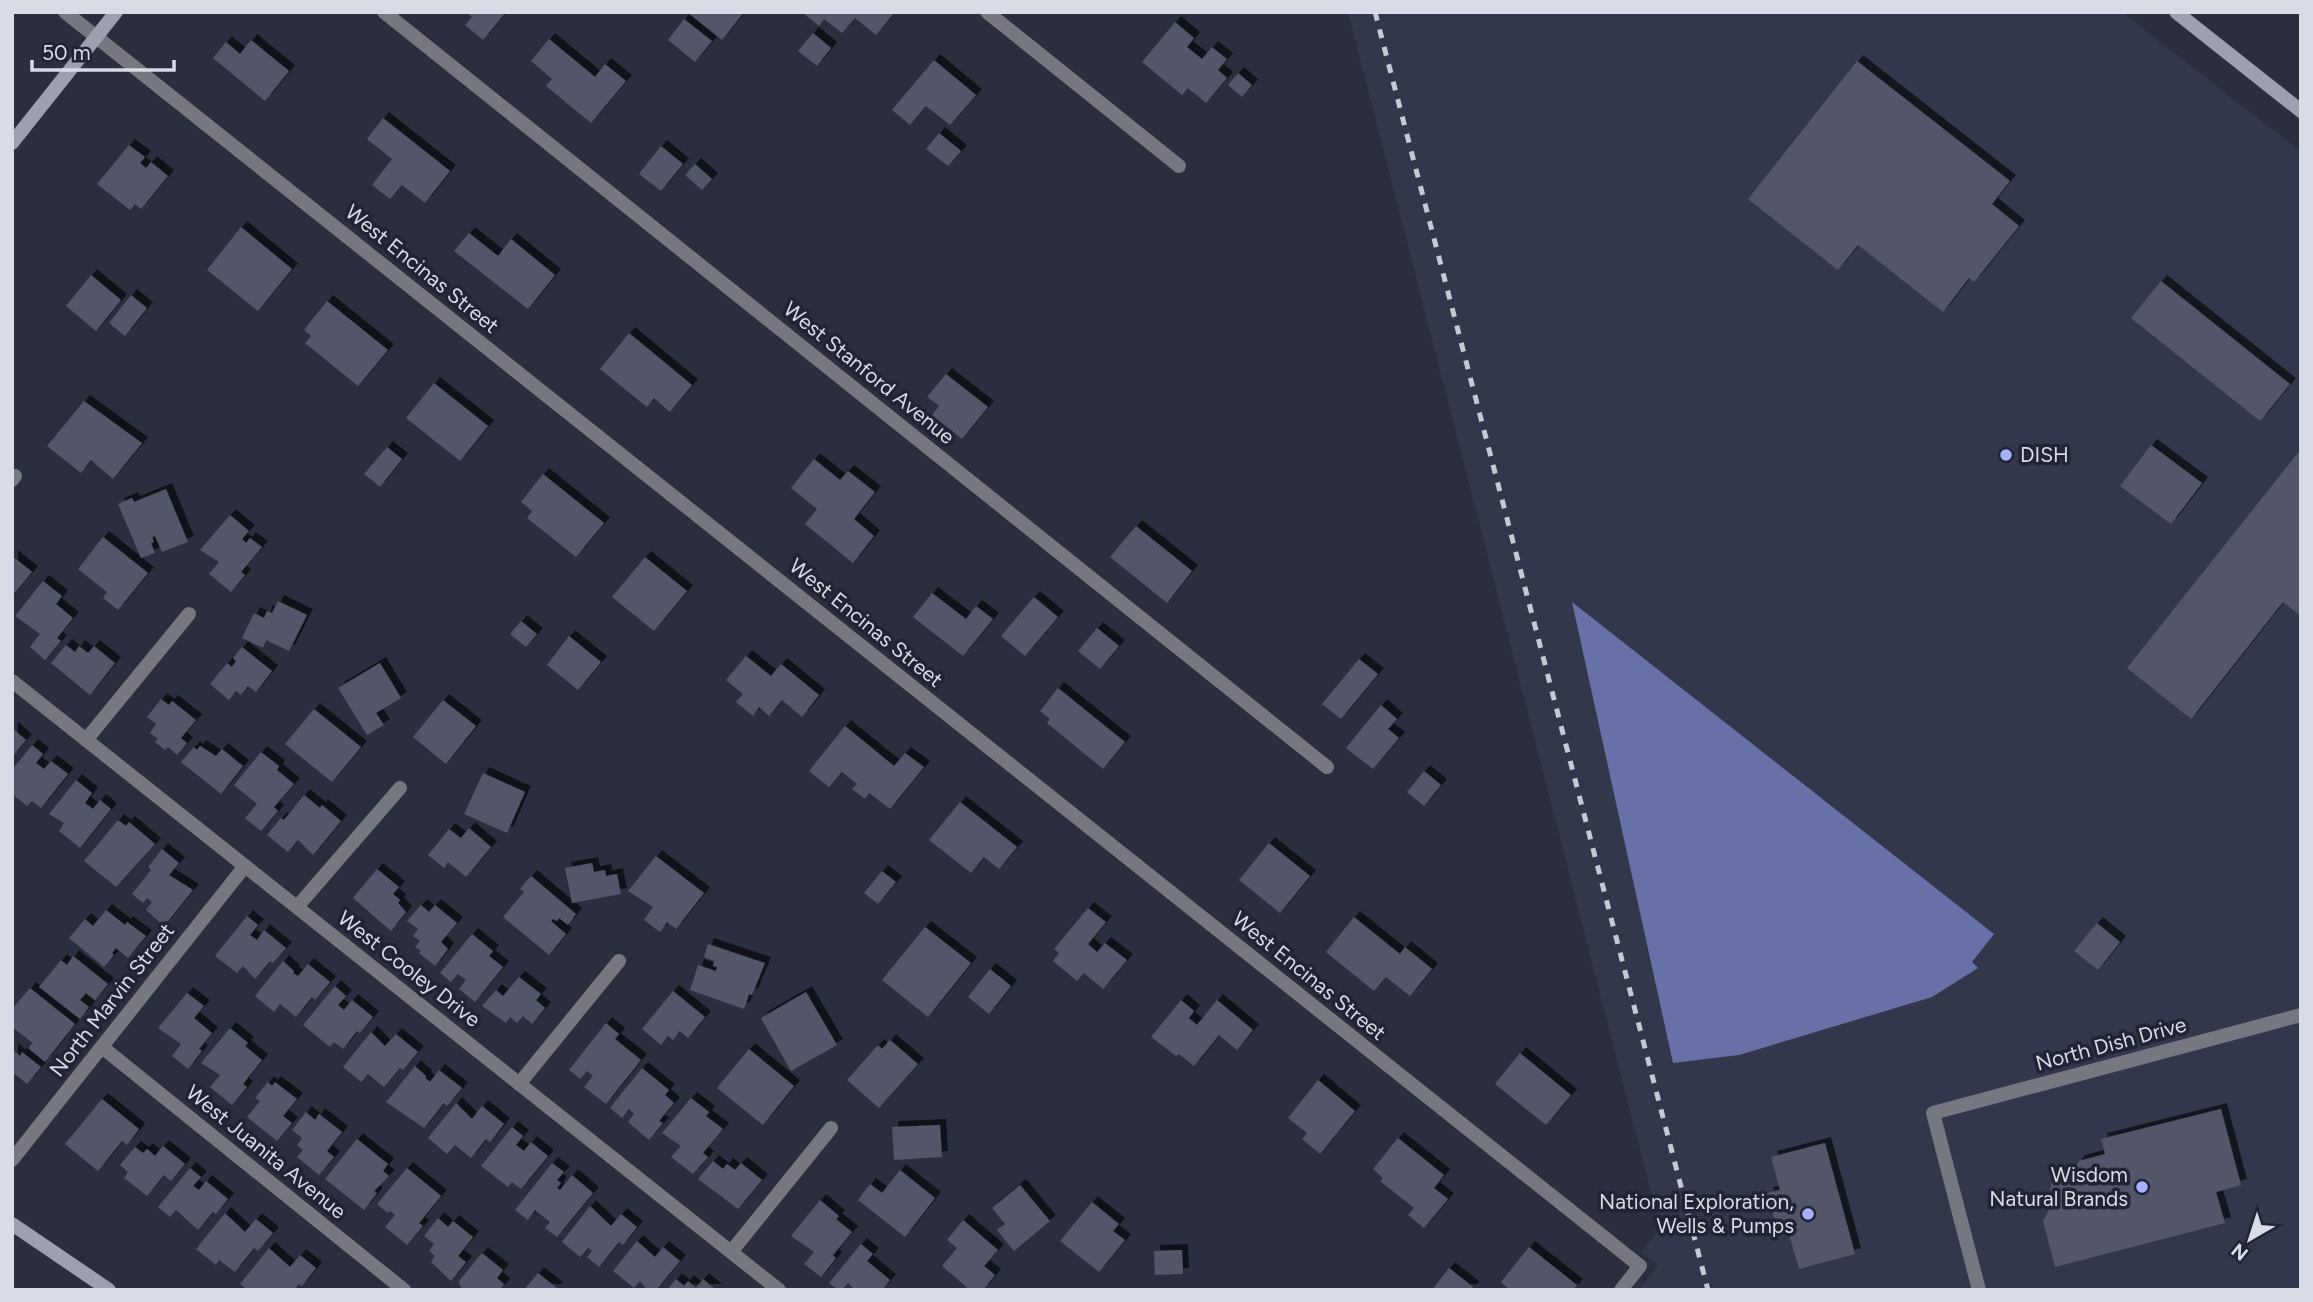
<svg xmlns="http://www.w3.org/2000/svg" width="2313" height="1302" viewBox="0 0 2313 1302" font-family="Figtree,sans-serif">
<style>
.built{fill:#33374c}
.water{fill:#6771a8}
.building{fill:#525667;filter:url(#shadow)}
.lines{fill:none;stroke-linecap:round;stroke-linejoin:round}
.street{stroke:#767780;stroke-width:14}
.secondary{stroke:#9da0ae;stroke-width:14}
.rail{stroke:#c6c8d4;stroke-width:5;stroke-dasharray:9 9;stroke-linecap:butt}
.poi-dot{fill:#a5b1fc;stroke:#212434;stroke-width:2.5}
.labels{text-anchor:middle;stroke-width:7;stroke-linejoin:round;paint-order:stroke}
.street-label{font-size:21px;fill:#d9dbe6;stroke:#212434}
.poi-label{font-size:21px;fill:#d9dbe6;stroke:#212434;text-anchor:end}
</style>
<defs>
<filter id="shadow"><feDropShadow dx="6" dy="-6" stdDeviation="0" flood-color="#0009"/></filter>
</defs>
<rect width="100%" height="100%" fill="#2b2e3e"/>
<path class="built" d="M1348,12H2122L2301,152V1290H1639L1658,1265L1641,1252L1660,1228Z"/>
<path class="water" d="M1572,602L1994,934L1972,962L1978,968L1932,997L1739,1055L1673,1063Z"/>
<path class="building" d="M466,12H506L483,40L465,25L472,17Z
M687,12H744L722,40Z
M802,12H895L876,35L855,18L842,33L824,19L819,26Z
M684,19L712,41L695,62L668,40Z
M1175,22L1194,38L1187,47L1202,59L1212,47L1227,59L1218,70L1227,78L1206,103L1188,88L1182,95L1142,62Z
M813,33L831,48L817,66L798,51Z
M549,39L595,77L605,64L626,81L591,123L546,86L552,79L531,61Z
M251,40L289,71L265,101L213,58L226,42L240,54Z
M934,60L976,95L950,125L926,106L910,125L892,110Z
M1857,61L2010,181L1992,204L2019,226L1974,282L1969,278L1943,312L1858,245L1838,270L1748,199Z
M1238,73L1252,85L1242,97L1228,85Z
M383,118L450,171L425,203L402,185L390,199L372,185L392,159L367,139Z
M939,133L961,151L948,166L926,149Z
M129,145L145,157L140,163L146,168L151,162L168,176L141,209L135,204L130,210L97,184Z
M661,146L683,164L661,191L639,174Z
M695,164L712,179L702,190L685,175Z
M241,227L292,269L258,311L207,270Z
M469,233L498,256L511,239L555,275L528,309L454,251Z
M91,275L121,300L96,331L66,306Z
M2161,281L2290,384L2260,421L2131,318Z
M131,295L147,308L125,336L109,323Z
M327,301L388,350L358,386L305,343L311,336L304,330Z
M629,333L692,385L670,412L654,398L647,407L600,369Z
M946,374L988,407L962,439L932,415L939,406L927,397Z
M434,383L488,426L460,461L406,418Z
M84,401L142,443L113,479L91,460L81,473L47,446Z
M2151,445L2202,483L2171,524L2120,486Z
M387,447L402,459L380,487L364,474Z
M2301,449V616L2283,602L2191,719L2127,668Z
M814,459L840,480L848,471L875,492L854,519L874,536L853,563L805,524L817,509L791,488Z
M543,474L604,523L576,557L527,518L532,511L521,502Z
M166,489L188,542L162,552L155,536L152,537L154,542L151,543L155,553L141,558L118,504L132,498L134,502Z
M230,515L249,531L242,539L246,543L250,538L262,547L241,572L245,575L231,592L209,574L219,562L200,550Z
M1136,526L1192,571L1167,603L1110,557Z
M103,537L148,573L118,610L103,598L107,592L78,569Z
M12,556L32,572L12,596Z
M645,557L687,591L654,631L612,597Z
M43,581L62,596L56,604L73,618L57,638L61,641L45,660L30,647L40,634L15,616Z
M932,593L966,619L976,606L993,619L963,656L913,617Z
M1034,597L1058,617L1025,656L1001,636Z
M278,601L307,615L289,651L266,640L263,648L242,638L254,613L264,618L267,611L272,613Z
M521,621L537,634L526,647L510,634Z
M1097,628L1119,646L1100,669L1078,651Z
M569,636L601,662L578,690L547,665Z
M66,645L75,652L79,646L88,653L94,646L115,663L90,695L51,663Z
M242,647L272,671L256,692L248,686L241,695L236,691L229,700L210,684L227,663L232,667L236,661L233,658Z
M746,656L771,676L781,664L819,695L802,717L782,700L769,716L759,707L753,716L736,702L743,694L726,680Z
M1359,659L1378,674L1341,719L1322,704Z
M380,663L401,698L376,713L384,725L367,735L338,688Z
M1058,688L1125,742L1103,769L1047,723L1050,719L1040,711Z
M161,699L169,705L172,701L196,720L181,738L187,743L177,755L168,747L165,750L155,742L158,739L150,733L156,724L147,717Z
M443,700L476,726L446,764L413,737Z
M1381,705L1397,719L1388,729L1399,738L1373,769L1346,748Z
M314,709L361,747L332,782L285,744Z
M845,726L894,766L905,753L924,767L890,809L869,793L865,799L852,789L857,784L842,772L829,787L809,771Z
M12,728L26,740L12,757Z
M32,745L43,754L36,763L44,769L51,761L68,774L41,808L32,801L27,806L12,794V770Z
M200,746L216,756L222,749L243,766L221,794L181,762L194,747L197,750Z
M261,752L279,766L277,770L294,784L274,807L278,811L261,831L245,818L257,804L234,785Z
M1424,771L1441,785L1424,806L1407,792Z
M483,773L525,792L507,833L464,814Z
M76,780L92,793L85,803L93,809L100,800L111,809L80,848L59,831L64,823L49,814Z
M304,795L320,808L322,805L341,821L313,855L298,840L288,852L267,835L281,818L284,820Z
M960,802L1017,847L999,869L984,857L971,873L929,840Z
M118,820L126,826L129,822L155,844L116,887L84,861Z
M469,828L491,847L466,877L448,862L444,868L428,855L449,829L461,838Z
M1269,843L1310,876L1280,913L1239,880Z
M162,849L179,863L169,875L193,890L164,926L146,910L152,902L147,898L143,903L132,894L151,870L148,867Z
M656,856L704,893L676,929L667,922L660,932L644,920L653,907L628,891Z
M592,863L594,872L605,870L606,876L617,874L621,894L572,903L565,868Z
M377,869L399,887L393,894L400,900L398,903L406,912L391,931L353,898Z
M882,871L896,882L878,904L864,893Z
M531,876L576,914L568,925L559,918L557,921L553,919L551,921L566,934L549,955L503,917L524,892L520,889Z
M421,905L429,912L435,905L457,923L441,942L448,949L435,966L419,953L421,951L415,947L420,941L413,936L418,929L407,921Z
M1088,908L1106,922L1088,944L1097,952L1105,943L1127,960L1103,989L1084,973L1077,981L1053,961L1059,953L1054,949Z
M106,910L125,925L127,922L146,936L128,958L116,948L112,953L114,955L104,967L69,938L85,919L93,926Z
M247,916L258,925L250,935L257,940L264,930L286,948L273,963L270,961L255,979L243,966L237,973L215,956Z
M1354,917L1400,954L1405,947L1432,969L1410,996L1386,977L1374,991L1326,952Z
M2097,923L2120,942L2098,970L2074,951Z
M925,927L971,963L928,1017L882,980Z
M472,934L493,951L489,956L503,967L475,1002L459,989L466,980L458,974L451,982L440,973Z
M708,944L765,963L752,995L749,994L744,1009L690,990L698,965L716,971L717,967L713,966L714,961L704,957Z
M73,956L108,984L95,1000L86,993L80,1000L89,1007L80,1019L39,987L61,960L67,965Z
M283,961L294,971L293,973L298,976L308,964L330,982L315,1000L312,997L296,1017L280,1004L274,1012L255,996Z
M990,969L1011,986L989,1014L968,997Z
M519,977L541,994L536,1000L545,1008L532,1024L523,1016L517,1023L510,1017L506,1023L482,1006L496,990L503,996Z
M335,986L346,996L338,1005L344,1010L352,1000L373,1017L360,1033L357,1031L343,1049L334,1042L330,1047L303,1025Z
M30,988L75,1024L45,1062L28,1048L33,1043L12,1027V1009Z
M673,991L705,1017L688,1038L680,1031L673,1040L668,1036L661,1045L642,1029Z
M806,992L837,1045L791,1071L761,1018Z
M187,993L204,1006L194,1018L212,1033L199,1049L202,1051L188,1069L172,1056L181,1044L158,1028Z
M1181,1000L1194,1011L1189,1018L1197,1025L1217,1000L1253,1030L1237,1050L1219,1035L1194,1066L1179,1054L1176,1056L1151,1037Z
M606,1023L619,1034L615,1039L641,1060L606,1104L584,1087L593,1076L587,1071L580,1079L569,1070Z
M230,1028L248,1043L245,1046L262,1060L243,1084L247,1087L232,1105L210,1087L220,1075L201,1063Z
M371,1032L385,1046L396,1034L418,1052L403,1070L400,1068L384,1087L368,1074L361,1082L343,1067Z
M890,1040L918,1064L879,1108L847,1080L878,1045L882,1049Z
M12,1049L20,1056L22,1052L41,1067L27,1084L15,1074L12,1078Z
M749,1049L794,1086L763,1125L717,1088Z
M1520,1053L1571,1095L1546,1125L1495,1084Z
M415,1066L426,1076L425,1078L430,1082L439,1070L462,1088L447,1106L444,1103L424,1128L386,1102Z
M642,1068L669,1090L665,1095L674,1103L659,1121L663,1123L649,1140L628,1122L634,1114L629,1109L622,1118L610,1108Z
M1318,1080L1355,1111L1320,1154L1302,1139L1307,1133L1288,1118Z
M268,1082L272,1086L275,1082L297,1099L283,1116L292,1123L277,1141L247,1117L260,1101L255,1098Z
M691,1098L709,1112L706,1116L723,1129L703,1153L708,1157L693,1174L671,1157L681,1146L662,1133Z
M102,1099L139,1129L127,1145L122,1141L98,1171L65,1144Z
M456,1103L472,1119L482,1106L504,1124L490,1142L486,1139L471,1158L455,1145L447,1154L428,1138Z
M2221,1109L2241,1185L2216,1192L2225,1223L2055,1267L2043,1221L2055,1199L2050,1189L2053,1178L2065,1173L2070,1174L2079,1161L2105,1154L2101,1139Z
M306,1112L315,1120L319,1114L342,1132L327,1151L334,1157L319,1175L297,1157L303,1150L297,1145L302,1138L292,1130Z
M940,1125L942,1157L894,1160L892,1127Z
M512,1127L523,1136L516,1145L524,1151L531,1142L548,1156L521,1189L512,1182L508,1187L481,1166Z
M1398,1138L1444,1175L1434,1188L1448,1199L1424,1228L1408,1215L1414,1208L1380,1181L1383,1178L1373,1169Z
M357,1139L388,1164L383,1171L389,1176L374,1191L377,1193L364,1210L325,1179Z
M1825,1143L1855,1254L1799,1269L1789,1234L1779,1237L1767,1193L1780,1190L1771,1157Z
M163,1146L185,1164L171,1181L164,1175L147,1196L124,1178L128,1172L120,1165L135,1147L143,1153L147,1149L155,1156Z
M713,1161L723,1169L727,1164L735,1170L741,1163L762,1180L738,1209L698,1179Z
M552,1163L564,1172L557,1180L561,1183L557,1188L560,1190L572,1175L593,1193L557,1237L545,1228L550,1222L535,1210L528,1220L515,1210Z
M190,1168L201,1177L193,1186L199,1190L206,1181L228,1199L216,1214L213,1212L198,1230L176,1210L170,1217L158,1207Z
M407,1168L441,1196L419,1223L423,1226L407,1245L385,1227L395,1215L390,1211L388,1213L377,1204Z
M900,1170L935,1198L905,1237L858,1200L870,1184L882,1193Z
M1020,1185L1050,1221L1014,1251L997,1230L1005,1224L992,1208Z
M820,1200L839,1216L836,1219L852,1232L833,1255L836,1258L821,1277L804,1264L814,1252L791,1236Z
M1092,1202L1119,1224L1113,1231L1125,1240L1099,1272L1060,1241Z
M590,1206L611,1226L621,1214L637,1227L623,1245L619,1242L599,1267L587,1257L592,1251L588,1248L580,1257L562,1242Z
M225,1213L245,1232L256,1219L273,1233L258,1251L254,1248L235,1272L219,1260L216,1265L196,1249Z
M438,1218L448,1227L453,1221L473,1237L458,1256L466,1262L451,1281L431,1262L435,1256L429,1251L434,1244L424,1236Z
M963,1220L998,1250L984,1266L995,1275L983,1290H970L942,1266L957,1248L947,1240Z
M637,1241L655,1257L663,1247L680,1261L656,1290H647L640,1281L634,1288L613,1271Z
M861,1244L873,1254L867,1261L890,1280L882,1290H855L848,1283L842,1290H838L829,1283Z
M1529,1247L1577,1285L1573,1290H1510L1501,1282Z
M269,1248L290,1267L300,1255L316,1268L302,1286L299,1284L294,1290H248L240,1284Z
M1182,1250L1183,1274L1155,1275L1154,1251Z
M482,1253L503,1270L497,1278L504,1284L500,1290H465L460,1286L459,1281Z
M1449,1268L1473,1287L1471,1290H1432Z
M538,1273L557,1288L555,1290H524Z
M676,1279L684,1286L688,1281L696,1288L703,1279L716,1290H667Z"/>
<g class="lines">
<path class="street" d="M65,12L1640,1266L1621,1290
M384,12L1327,767
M987,12L1179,166
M12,480L15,476
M12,681L779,1290
M86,740L189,614
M297,907L400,788
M102,1047L404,1290
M519,1084L619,961
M12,1160L245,866
M731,1252L831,1128
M1979,1290L1933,1113L2301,1015"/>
<path class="secondary" d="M2176,12L2301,111
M12,143L116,12
M12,1224L109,1290"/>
<path class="rail" d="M1375,12L1708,1290"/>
</g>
<g class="poi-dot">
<circle cx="2006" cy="455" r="7"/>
<circle cx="2142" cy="1187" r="7"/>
<circle cx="1808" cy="1214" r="7"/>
</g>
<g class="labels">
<g class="street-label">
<text transform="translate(422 269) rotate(39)" y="7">West Encinas Street</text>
<text transform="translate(869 373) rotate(39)" y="7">West Stanford Avenue</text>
<text transform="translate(866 623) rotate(39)" y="7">West Encinas Street</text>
<text transform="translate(409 969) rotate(38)" y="7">West Cooley Drive</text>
<text transform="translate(1309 976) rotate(39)" y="7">West Encinas Street</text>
<text transform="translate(112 1000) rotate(-52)" y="7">North Marvin Street</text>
<text transform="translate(2111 1044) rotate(-15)" y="7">North Dish Drive</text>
<text transform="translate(266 1152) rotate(39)" y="7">West Juanita Avenue</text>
</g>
<g class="poi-label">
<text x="2020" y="462" text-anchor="start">DISH</text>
<text x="2128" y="1182">Wisdom<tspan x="2128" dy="24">Natural Brands</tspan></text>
<text x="1794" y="1209">National Exploration,<tspan x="1794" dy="24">Wells &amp; Pumps</tspan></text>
</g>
</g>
<rect width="2313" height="1302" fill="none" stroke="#d9dbe6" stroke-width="28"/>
<g transform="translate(2250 1239) rotate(219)" stroke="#212434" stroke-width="5" paint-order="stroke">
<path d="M0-5L12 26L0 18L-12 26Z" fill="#d9dbe6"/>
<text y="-10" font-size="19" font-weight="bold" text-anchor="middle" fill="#d9dbe6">N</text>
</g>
<path d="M32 60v10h142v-10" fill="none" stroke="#d9dbe6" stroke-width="3.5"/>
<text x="42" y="60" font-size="21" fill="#d9dbe6" stroke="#212434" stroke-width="5" paint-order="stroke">50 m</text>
</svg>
